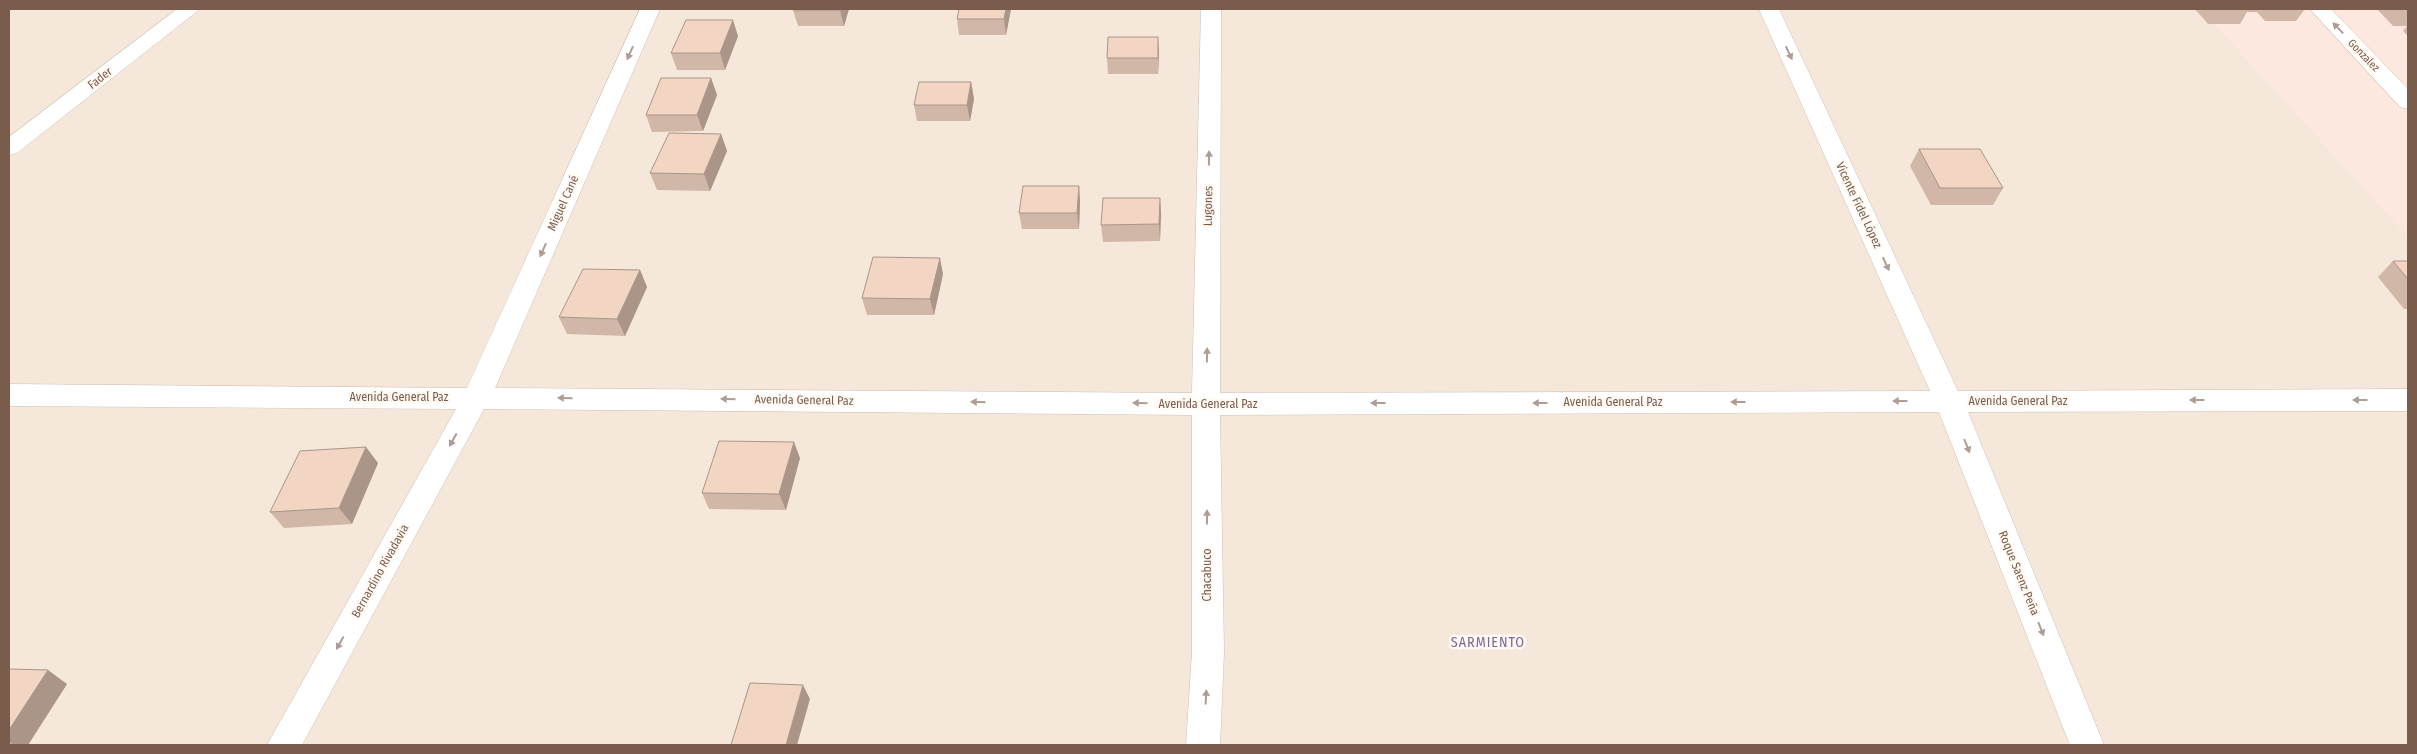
<svg xmlns="http://www.w3.org/2000/svg" width="2417" height="754" viewBox="0 0 2417 754" font-family="'Fira Sans Condensed',sans-serif">
<style>
.residential{fill:#f5e8da}
.commercial{fill:#fde8e0}
.lines{fill:none;stroke-linecap:round;stroke-linejoin:round}
.minor-casing{stroke:#d1beb0;stroke-width:1}
.minor{fill:#fff;fill-rule:evenodd}
.wall{fill:#d1b7a8}
.shaded-wall{fill:#aa9588}
.building{fill:#f3d5c3;stroke:#aa9588}
.oneway{fill:#af9d94}
.labels{text-anchor:middle;stroke-width:5;stroke-linejoin:round;paint-order:stroke}
.far-street-label{font-size:11px;fill:#7a5c4d;stroke:#fffaf3}
.street-label{font-size:12px;fill:#7a5c4d;stroke:#fffaf3}
.neighbourhood-label{font-size:14px;letter-spacing:1px;fill:#846695;stroke:#fffaf3}
</style>
<rect width="100%" height="100%" fill="#fdf6ec"/>
<path class="residential" d="M9,9H2408V745H9Z"/>
<path class="commercial" d="M2201,9H2408V237Z"/>
<g class="lines">
<g class="minor-casing">
<path id="minor" d="M177,9H200L17,153L9,155V137Z
M640,9H660L495,388L1192,393L1201,9H1221L1220,393L1930,391L1759,9H1779L1958,391L2408,389V411L1968,412L2104,745H2070L1939,412L1220,415L1224,652L1220,745H1186L1192,652V415L484,409L302,745H267L456,409L9,406V384L467,388Z
M2310,9H2331L2408,89V109L2400,107Z"/>
</g>
<use href="#minor" class="minor"/>
</g>
<path class="wall" d="M849,9L844,26H798L793,10Z
M959,9H1011L1006,35H959L957,19Z
M2195,9H2305L2296,21H2265L2257,12H2247L2240,24H2208Z
M2377,9H2408V36L2403,31L2407,26H2393Z
M738,36L725,70H677L671,53Z
M1159,53L1158,74H1108L1107,58Z
M711,78L717,95L703,131L652,132L646,115Z
M971,82L974,99L970,121H917L914,105Z
M721,134L727,151L710,191L657,190L650,173Z
M1919,149L2003,188L1993,205H1931L1910,166Z
M1079,186L1080,202L1079,229H1022L1019,213Z
M1160,198L1161,214L1160,241L1103,242L1101,225Z
M2393,261H2408V309H2404L2378,277Z
M640,270L647,287L625,336L567,334L559,317Z
M943,274L934,315H867L862,298Z
M800,458L786,510L709,509L702,493Z
M378,463L352,524L284,528L270,512Z
M9,669L67,684L28,745H9Z"/>
<path class="shaded-wall" d="M841,9H849L844,26L840,10Z
M1006,9H1011L1006,35L1004,19Z
M733,20L738,36L725,70L720,53Z
M1158,37L1159,53L1158,74Z
M711,78L717,95L703,131L697,115Z
M971,82L974,99L970,121L967,105Z
M721,134L727,151L710,191L704,174Z
M1079,186L1080,202L1079,229L1077,213Z
M1160,198L1161,214L1160,241L1159,224Z
M940,258L943,274L934,315L930,299Z
M640,270L647,287L625,336L617,319Z
M794,442L800,458L786,510L779,494Z
M366,447L378,463L352,524L339,508Z
M48,670L67,684L28,745H14L9,742V730Z
M803,685L810,699L797,745H786Z"/>
<path class="building" d="M793,9H841L840,10H793Z
M959,9H1006L1004,19H957Z
M686,20H733L720,53H671Z
M1108,37H1158V58H1107Z
M661,78H711L697,115H646Z
M919,82H971L967,105H914Z
M669,133L721,134L704,174L650,173Z
M1919,149H1980L2003,188H1940Z
M1023,186H1079L1077,213H1019Z
M1103,198H1160L1159,224L1101,225Z
M873,257L940,258L930,299L862,298Z
M2393,261H2408V279Z
M583,269L640,270L617,319L559,317Z
M719,441L794,442L779,494L702,493Z
M366,447L339,508L270,512L300,451Z
M9,669L48,670L9,730Z
M750,683L803,685L786,745H731Z"/>
<defs><path id="oneway-solid" d="M-6-.8H1V-3.2L6.5 0L1 3.2V.8H-6Z" transform="scale(1.25)"/></defs>
<g class="oneway">
<use href="#oneway-solid" transform="translate(2338 28) rotate(-134)"/>
<use href="#oneway-solid" transform="translate(630 53) rotate(114)"/>
<use href="#oneway-solid" transform="translate(1789 53) rotate(65)"/>
<use href="#oneway-solid" transform="translate(1209 158) rotate(-89)"/>
<use href="#oneway-solid" transform="translate(543 250) rotate(114)"/>
<use href="#oneway-solid" transform="translate(1886 264) rotate(65)"/>
<use href="#oneway-solid" transform="translate(1207 355) rotate(-89)"/>
<use href="#oneway-solid" transform="translate(565 398) rotate(-179)"/>
<use href="#oneway-solid" transform="translate(728 399) rotate(-179)"/>
<use href="#oneway-solid" transform="translate(2197 400) rotate(180)"/>
<use href="#oneway-solid" transform="translate(2360 400) rotate(180)"/>
<use href="#oneway-solid" transform="translate(1900 401) rotate(180)"/>
<use href="#oneway-solid" transform="translate(978 402) rotate(-179)"/>
<use href="#oneway-solid" transform="translate(1738 402) rotate(180)"/>
<use href="#oneway-solid" transform="translate(1140 403) rotate(-179)"/>
<use href="#oneway-solid" transform="translate(1378 403) rotate(180)"/>
<use href="#oneway-solid" transform="translate(1540 403) rotate(180)"/>
<use href="#oneway-solid" transform="translate(453 440) rotate(119)"/>
<use href="#oneway-solid" transform="translate(1967 446) rotate(68)"/>
<use href="#oneway-solid" transform="translate(1207 517) rotate(-90)"/>
<use href="#oneway-solid" transform="translate(2041 629) rotate(68)"/>
<use href="#oneway-solid" transform="translate(340 643) rotate(119)"/>
<use href="#oneway-solid" transform="translate(1206 697) rotate(-87)"/>
</g>
<g class="labels">
<g class="far-street-label">
<text transform="translate(2364 55) rotate(46)" y="4">Gonzalez</text>
</g>
<g class="street-label">
<text transform="translate(100 78) rotate(-38)" y="4">Fader</text>
<text transform="translate(563 203) rotate(-66)" y="4">Miguel Cané</text>
<text transform="translate(1859 205) rotate(65)" y="4">Vicente Fidel López</text>
<text transform="translate(1208 206) rotate(-89)" y="4">Lugones</text>
<text x="399" y="401">Avenida General Paz</text>
<text transform="translate(804 400) rotate(1)" y="4">Avenida General Paz</text>
<text x="2018" y="405">Avenida General Paz</text>
<text x="1613" y="406">Avenida General Paz</text>
<text x="1208" y="408">Avenida General Paz</text>
<text transform="translate(380 571) rotate(-61)" y="4">Bernardino Rivadavia</text>
<text transform="translate(2019 573) rotate(68)" y="4">Roque Saenz Peña</text>
<text transform="translate(1207 575) rotate(-90)" y="4">Chacabuco</text>
</g>
<g class="neighbourhood-label">
<text x="1488" y="647">SARMIENTO</text>
</g>
</g>
<rect width="2417" height="754" fill="none" stroke="#7a5c4d" stroke-width="20"/>
</svg>
